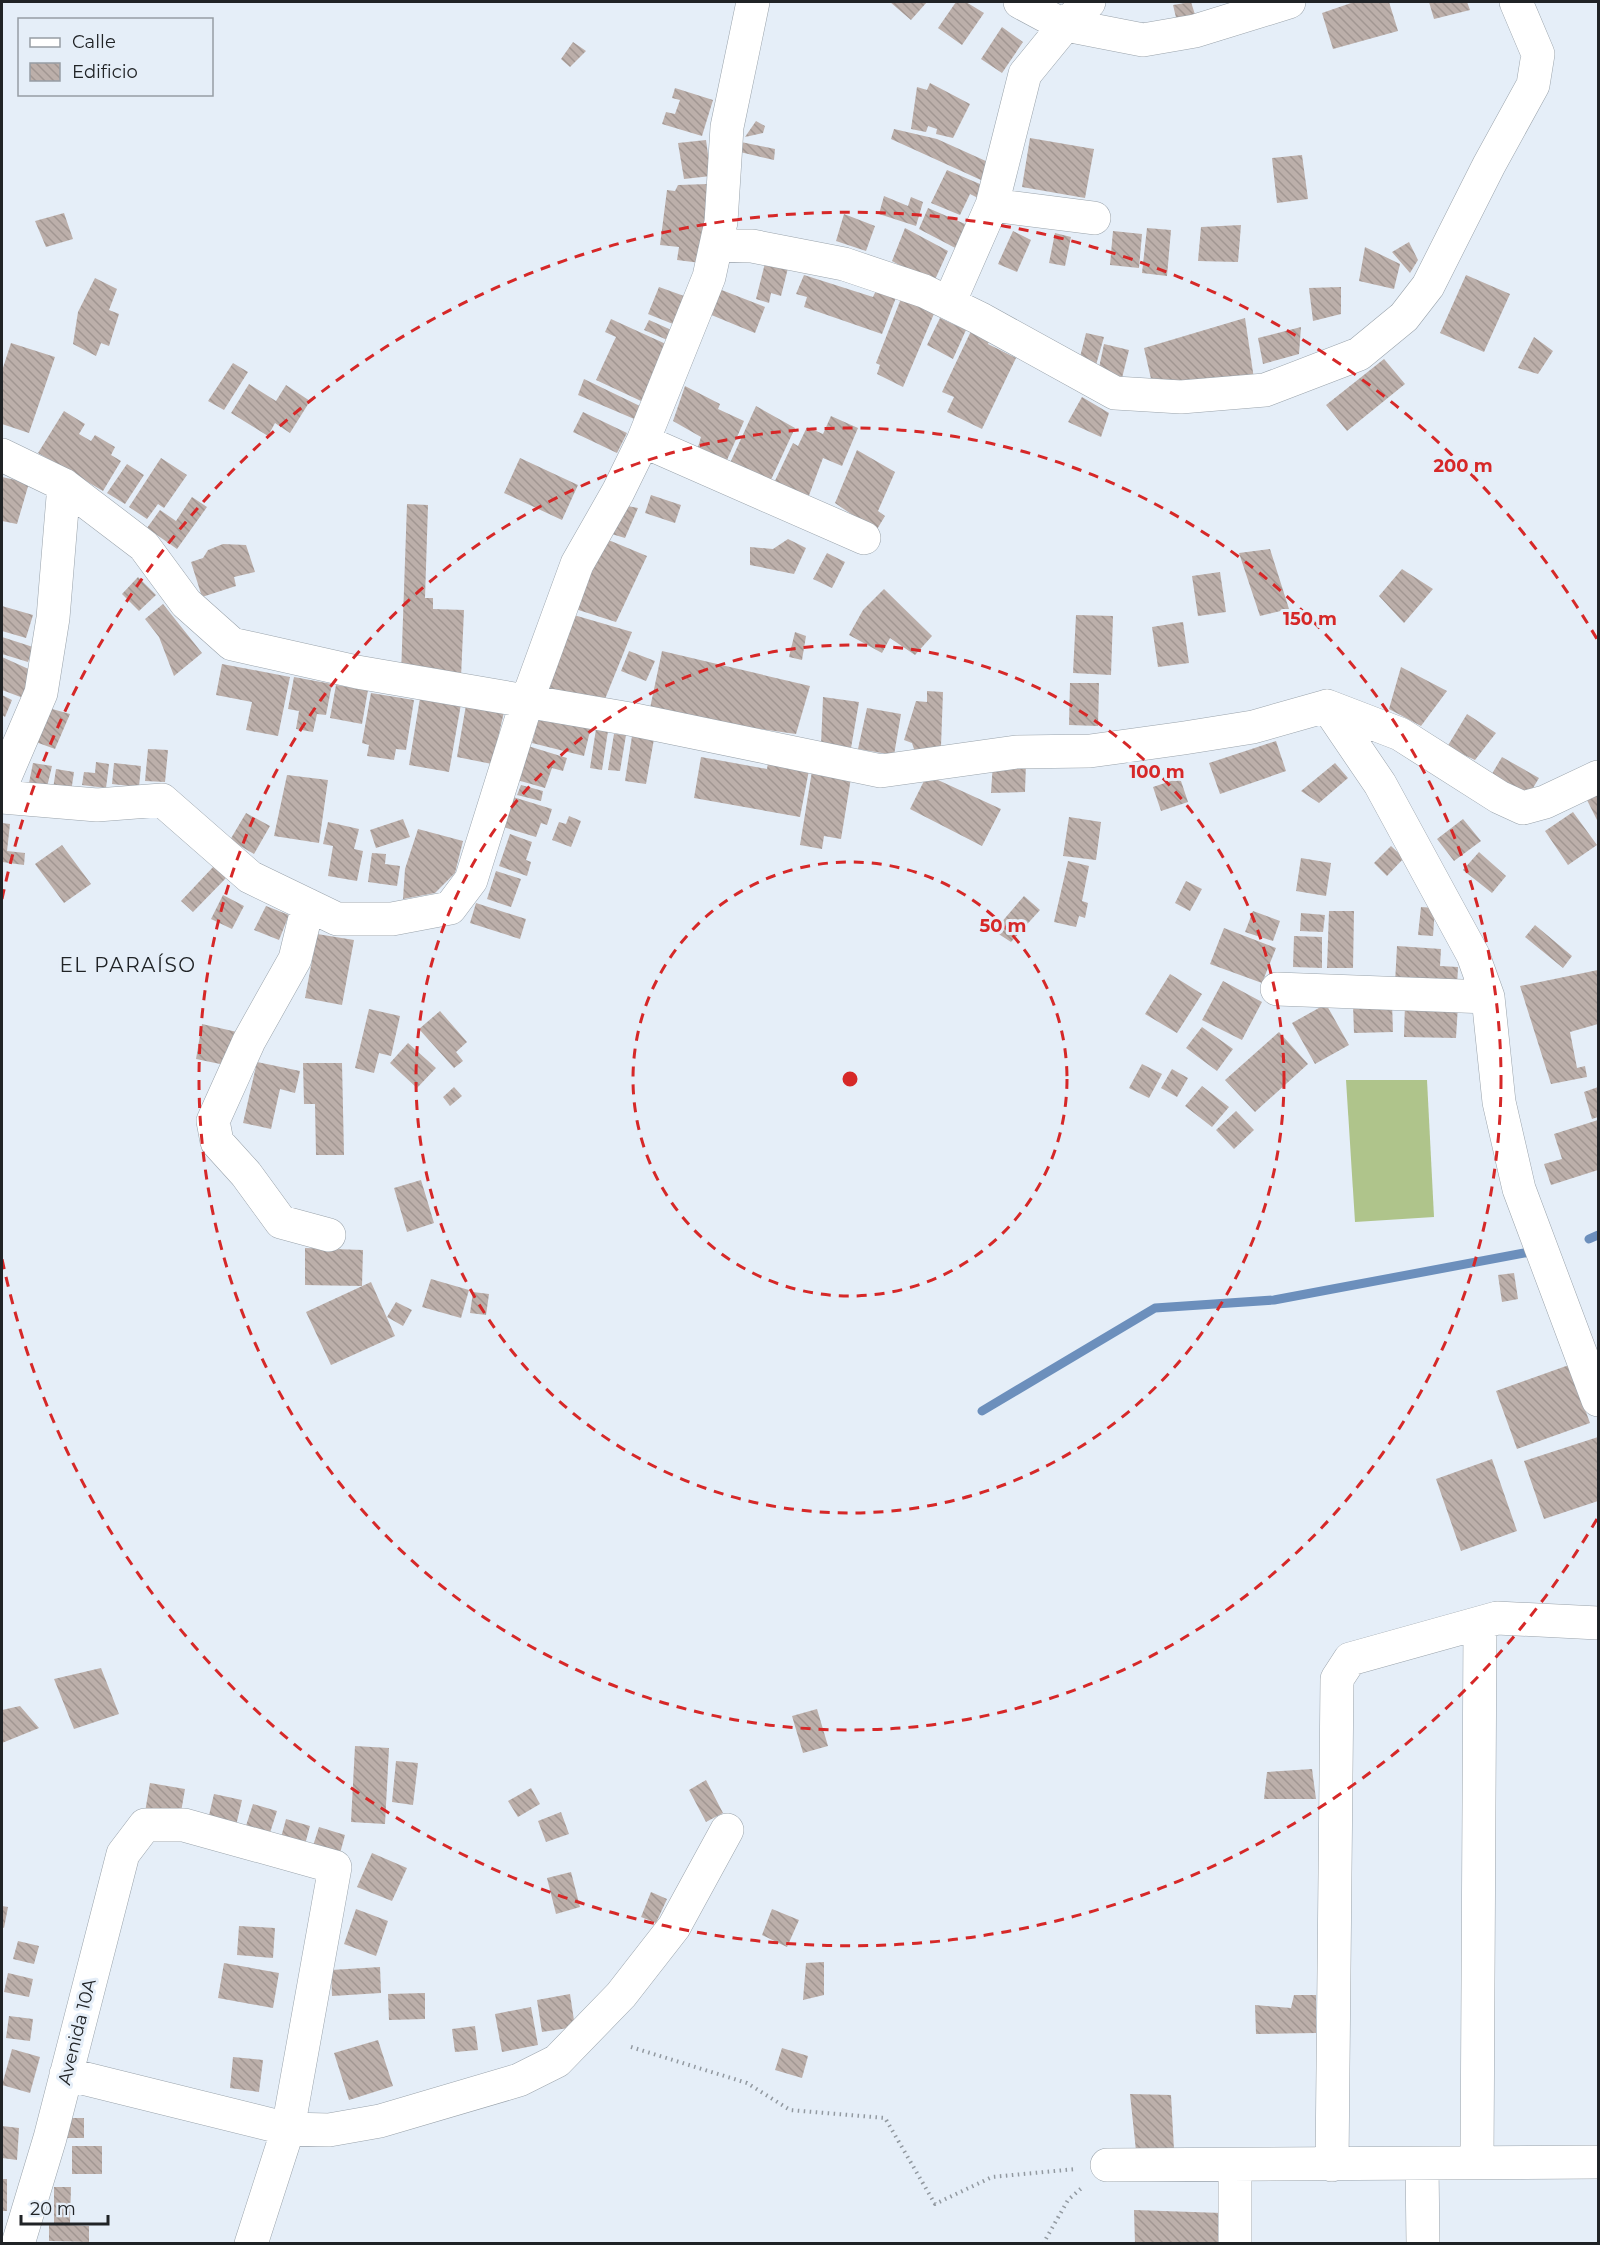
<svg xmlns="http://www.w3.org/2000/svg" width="1600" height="2245" viewBox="0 0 1600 2245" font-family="Montserrat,sans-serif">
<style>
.garden{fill:#afc48b}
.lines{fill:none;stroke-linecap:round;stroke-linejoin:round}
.stream{stroke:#6c8fbc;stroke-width:9}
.building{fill:url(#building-back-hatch)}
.street-casing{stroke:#9aa3ab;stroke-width:34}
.path{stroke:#9299a0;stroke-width:4;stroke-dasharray:1.5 4.5;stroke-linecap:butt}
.street{stroke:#fff;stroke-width:33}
.ring{fill:none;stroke:#d62828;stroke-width:3;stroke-dasharray:10 8}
.labels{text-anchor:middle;stroke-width:6;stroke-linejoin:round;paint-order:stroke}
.street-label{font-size:18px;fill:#202326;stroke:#e5eef8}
.neighbourhood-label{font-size:20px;letter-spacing:1.5px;fill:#202326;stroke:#e5eef8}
.centre{fill:#d62828;stroke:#e5eef8;stroke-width:3}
.ring-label{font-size:18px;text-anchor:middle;font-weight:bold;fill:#d62828;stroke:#e5eef8;stroke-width:6;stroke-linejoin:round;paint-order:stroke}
</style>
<defs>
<pattern id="building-back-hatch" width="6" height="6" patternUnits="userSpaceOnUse" patternTransform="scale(1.5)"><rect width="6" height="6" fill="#bcafaa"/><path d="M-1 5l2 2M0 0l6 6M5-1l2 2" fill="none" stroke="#a19692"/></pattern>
</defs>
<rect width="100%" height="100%" fill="#e5eef8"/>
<path class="garden" d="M1346,1080H1427L1434,1217L1355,1222Z"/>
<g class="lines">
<path class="stream" d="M1589,1239L1598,1235
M982,1411L1155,1308L1274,1300L1535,1251"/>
</g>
<path class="building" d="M890,2H927L911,20Z
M956,2H966L984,13L962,45L938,28Z
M1191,2L1198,24L1179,30L1173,5Z
M1354,2H1389L1398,31L1333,49L1322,13Z
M1429,2H1467L1470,10L1434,19Z
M1002,27L1023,42L1002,73L981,59Z
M573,42L586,51L570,67L561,59Z
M930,83L970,104L953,138L936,134L937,129L928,126L926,132L911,129L917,87L927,90Z
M675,88L713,100L702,136L662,124L666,112L675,114L680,100L672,98Z
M756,121L765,126L763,133L745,137Z
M894,129L937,139L988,162L981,180L891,139Z
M1030,138L1094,149L1085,198L1022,187Z
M706,140L711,176L684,179L678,143Z
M741,142L775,149L774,160L740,152Z
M1302,155L1308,199L1277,203L1272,158Z
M947,170L987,187L982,200L970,194L960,215L931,203Z
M708,184L701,263L677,260L679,247L660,245L667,190L675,191L678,185Z
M884,196L908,206L911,197L923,202L916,226L879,214Z
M928,208L972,227L961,251L919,229Z
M64,213L73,239L46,247L35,221Z
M844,214L875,226L866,251L836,241Z
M1241,225L1238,262L1198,261L1201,227Z
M905,228L948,251L933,284L892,261Z
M1147,228L1171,230L1167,276L1142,273Z
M1013,231L1031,240L1017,272L998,264Z
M1113,231L1142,234L1139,268L1110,265Z
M1055,233L1071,237L1065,266L1049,263Z
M1409,242L1418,260L1410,273L1392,252Z
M1365,247L1400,264L1394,289L1359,281Z
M765,263L788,268L781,296L771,293L769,303L756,299Z
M804,275L873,297L878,286L897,295L882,334L804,307L807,297L796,294Z
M1466,275L1510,294L1484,352L1440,333Z
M95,278L117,289L109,310L119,314L109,346L101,343L96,356L73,344L78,312Z
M659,287L684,296L673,324L648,314Z
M1341,287V314L1313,321L1309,288Z
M719,289L765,307L755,333L709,314Z
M902,296L936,309L903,387L877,374L880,365L876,363Z
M940,318L966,330L953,359L927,345Z
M1245,318L1254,379L1154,392L1144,348Z
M611,319L668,345L641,401L596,380L616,337L605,332Z
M649,320L676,332L672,342L644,330Z
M1301,327L1299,354L1263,364L1258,338Z
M972,329L990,338L988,344L1016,358L982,429L947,412L954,397L942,392Z
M1086,333L1104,337L1096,365L1079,361Z
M1534,337L1553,351L1538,374L1518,368Z
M11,343L55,357L29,433L2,424V371Z
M1104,344L1129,350L1121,382L1097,377Z
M1384,359L1405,384L1347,431L1326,405Z
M233,363L248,372L224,410L208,401Z
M584,379L644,408L639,421L578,395Z
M249,384L276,401L286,385L310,401L290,433L275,423L268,436L231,413Z
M685,386L720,404L718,409L744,421L727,460L698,447L701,437L673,421Z
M1082,397L1109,413L1101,437L1068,422Z
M756,406L795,428L769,484L730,463Z
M64,411L85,424L79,434L91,441L95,435L115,447L111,455L121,461L103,491L38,453Z
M583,412L627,433L617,453L573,432Z
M831,416L858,428L842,466L823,458L808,498L773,485L793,443L798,446L807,427L823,434Z
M857,450L895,472L878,511L885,516L876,531L835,503Z
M161,458L187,475L164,508L158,504L147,519L129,507Z
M520,458L578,485L562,520L504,493Z
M127,464L144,475L125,504L107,493Z
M2,477L29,483L17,524L2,521Z
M651,495L681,505L675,523L645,513Z
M192,497L207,507L177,549L147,528L160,510L176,521Z
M407,504L428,505L425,598H433V609L464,610L461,677L401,675Z
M617,504L638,508L625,538L605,532Z
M606,539L647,556L616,622L569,607Z
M788,539L806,548L794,574L750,565V547L773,549Z
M223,544L246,545L255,572L234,577L236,586L202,597L191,562L203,558L208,550Z
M1270,549L1289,609L1260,616L1239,553Z
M827,553L845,562L832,588L813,579Z
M1402,569L1433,589L1404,623L1379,596Z
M1220,572L1226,612L1198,616L1192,576Z
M138,577L156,595L139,611L122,594Z
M884,589L932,636L915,655L890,638L882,653L849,635L863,610Z
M163,604L202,653L174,676L159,637L145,619Z
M2,606L33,615L26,638L2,631Z
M567,613L632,632L603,704L546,691Z
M1076,615L1113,616L1111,675L1073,673Z
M1183,622L1189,663L1158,667L1152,627Z
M795,632L806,636L802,660L789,657Z
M2,637L33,647L28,662L2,654Z
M629,651L655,661L646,681L621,671Z
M662,651L810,686L796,734L649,713Z
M2,657L33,671L26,699L2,690Z
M222,664L290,677L278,736L246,730L252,702L216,695Z
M1401,667L1447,691L1421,726L1389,709Z
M294,677L332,684L326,715L317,714L313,732L296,729L299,711L288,709Z
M1070,683H1099L1098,726L1069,725Z
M336,685L368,690L362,724L330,718Z
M927,691L943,692L941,746L915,752L912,743L904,740L916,701L927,702Z
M371,693L414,700L406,750L396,749L394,760L367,756L369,745L362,743Z
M2,695L12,700L5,717L2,715Z
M823,697L859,702L851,748L821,745Z
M420,698L461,704L449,772L409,765Z
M466,705L504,712L492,764L457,757Z
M45,707L70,714L55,749L33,741Z
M867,708L901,714L894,755L858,749Z
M539,714L591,727L584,756L532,743Z
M1467,714L1496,733L1475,760L1447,747Z
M596,729L608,731L602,770L590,768Z
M614,734L626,735L620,771L608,770Z
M632,736L654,739L646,784L625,781Z
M1276,741L1286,771L1220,794L1209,763Z
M528,746L567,758L563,771L552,768L545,788L517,780Z
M148,749L168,750L165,782L145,781Z
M701,757L767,769L769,757L810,765L800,817L694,798Z
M1502,757L1539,778L1527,798L1490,777Z
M96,762L109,764L106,788L82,785L84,772L95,773Z
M33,763L52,766L47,787L29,783Z
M114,763L141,766L139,787L112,784Z
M993,763H1026L1025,792L991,793Z
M1335,763L1348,778L1319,803L1301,791Z
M56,769L74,772L71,792L53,789Z
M812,771L851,778L841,839L824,836L822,849L800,845Z
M287,775L328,780L319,843L274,836Z
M927,775L1001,809L982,846L910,809Z
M1180,778L1188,802L1161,811L1153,787Z
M521,785L543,791L541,801L517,795Z
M1598,794V822L1587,800Z
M513,797L552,809L547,825L541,823L536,837L503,827Z
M1573,812L1597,845L1568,865L1545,831Z
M246,813L270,826L254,854L230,840Z
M569,816L581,821L571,847L552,840L559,822L566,824Z
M1069,817L1101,822L1096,860L1063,856Z
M403,819L410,837L376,848L370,830Z
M1463,819L1481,841L1454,861L1437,839Z
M328,822L359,829L354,849L363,851L357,881L328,876L333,846L323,844Z
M2,823L10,824L7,851L25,853L24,865L2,862Z
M418,829L463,841L455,873L435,893L403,899L405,869Z
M510,834L532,842L526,860L531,862L527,876L499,866Z
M62,845L91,884L64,903L35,864Z
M1391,846L1404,858L1387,876L1374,863Z
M1479,852L1506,876L1492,893L1463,870Z
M372,853L386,854L385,864L400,866L397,886L368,882Z
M1301,858L1331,863L1326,896L1296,891Z
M1068,861L1089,866L1082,901L1088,903L1085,918L1079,916L1076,927L1054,922Z
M214,866L226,878L193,912L181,901Z
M496,871L521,879L511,907L487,899Z
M1186,881L1202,889L1190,911L1175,903Z
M223,895L244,906L232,929L211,919Z
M1024,896L1040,910L1011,942L994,931Z
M476,903L526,919L520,939L470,923Z
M266,906L289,915L279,940L254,930Z
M1421,907L1435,908L1433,936L1418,935Z
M1253,911L1280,921L1273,941L1245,932Z
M1329,911H1354L1353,968H1327Z
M1301,913L1325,915L1323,932L1300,931Z
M1535,925L1572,956L1563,968L1525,937Z
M1224,928L1276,948L1262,983L1210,964Z
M317,934L354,940L342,1005L305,998Z
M1294,936L1322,937V968L1293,967Z
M1397,946L1441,949L1440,966L1458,967L1457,987L1395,983Z
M1598,970V1024L1570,1032L1577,1068L1585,1066L1587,1077L1551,1084L1520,986Z
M1170,974L1202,994L1177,1033L1145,1014Z
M1223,981L1262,1002L1242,1040L1202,1020Z
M1392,1003L1393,1032L1354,1033L1353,1004Z
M1405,1003L1458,1005L1456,1038L1404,1037Z
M1326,1004L1349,1045L1315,1064L1292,1023Z
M369,1009L400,1016L391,1056L379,1053L374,1073L355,1068Z
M440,1011L467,1042L456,1052L463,1061L454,1068L419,1029Z
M202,1024L237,1032L230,1066L196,1059Z
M1202,1027L1233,1049L1217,1071L1186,1048Z
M1279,1032L1308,1064L1255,1112L1225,1080Z
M408,1043L436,1068L417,1088L390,1063Z
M257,1062L300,1071L295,1093L280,1089L271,1129L243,1123Z
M303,1063H342L344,1155H316L315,1104H304Z
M1142,1064L1162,1074L1149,1098L1129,1088Z
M1172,1069L1188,1078L1177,1097L1161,1088Z
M1202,1086L1229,1107L1212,1127L1185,1106Z
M454,1087L462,1096L450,1106L443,1097Z
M1598,1087V1117L1592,1119L1584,1092Z
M1236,1111L1254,1130L1234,1149L1216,1130Z
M1598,1120V1170L1551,1185L1544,1164L1562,1159L1554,1134Z
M421,1180L434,1223L407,1232L394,1188Z
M305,1248L363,1250L362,1286L305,1285Z
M1514,1273L1518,1299L1502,1302L1498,1275Z
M431,1279L469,1290L461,1318L422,1307Z
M371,1282L395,1336L331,1365L306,1312Z
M473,1292L489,1294L486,1315L470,1313Z
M396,1302L412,1310L403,1326L387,1317Z
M1569,1365L1590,1423L1517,1449L1496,1391Z
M1598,1437V1501L1544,1519L1524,1461Z
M1492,1459L1517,1531L1461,1551L1436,1479Z
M101,1668L119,1714L74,1729L54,1679Z
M20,1706L39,1728L2,1743V1710Z
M817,1709L828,1746L803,1753L792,1716Z
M355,1746L389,1748L385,1824L351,1822Z
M396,1761L418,1763L413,1805L392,1802Z
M1312,1769L1316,1799H1264L1267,1772Z
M706,1780L723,1813L706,1822L689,1790Z
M150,1783L185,1789L180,1818L145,1812Z
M531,1788L540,1804L518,1817L508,1801Z
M214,1794L242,1800L235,1830L207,1824Z
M253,1804L277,1811L268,1839L244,1832Z
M561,1812L569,1834L546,1842L538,1821Z
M286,1819L310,1826L304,1848L280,1841Z
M319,1827L345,1835L339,1857L312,1849Z
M372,1853L407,1868L392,1901L357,1887Z
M571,1872L580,1907L556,1914L547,1878Z
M651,1892L667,1899L656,1923L641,1917Z
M2,1906L8,1907L4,1928L2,1927Z
M356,1909L388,1921L376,1956L344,1944Z
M772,1909L799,1920L787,1947L762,1935Z
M239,1926L275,1928L273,1958L237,1955Z
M18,1941L39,1946L34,1964L13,1959Z
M824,1962V1995L803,2000L806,1963Z
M224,1963L279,1973L273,2008L218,1998Z
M380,1967L381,1993L332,1996L331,1970Z
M8,1973L33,1979L29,1997L4,1992Z
M425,1993V2019L389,2020L388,1994Z
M570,1994L575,2027L542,2032L537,2000Z
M1294,1995H1316V2033L1256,2034L1255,2005L1291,2008Z
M531,2007L538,2045L502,2052L495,2014Z
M9,2016L33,2019L30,2041L6,2038Z
M475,2026L478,2050L455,2052L452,2029Z
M378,2040L393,2086L349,2100L334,2053Z
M782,2048L808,2056L802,2078L775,2070Z
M12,2049L40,2057L30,2093L2,2085Z
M233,2057L263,2060L259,2092L230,2088Z
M1130,2094L1171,2095L1174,2150L1136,2151Z
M60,2118H84V2138H60Z
M2,2126L19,2128L17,2160L2,2158Z
M72,2146H102V2174H72Z
M2,2179H7V2211H2Z
M54,2187H71L70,2223H54Z
M1134,2210L1222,2213L1226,2242L1135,2244Z
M49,2224L89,2226V2242L49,2241Z"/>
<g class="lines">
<g class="street-casing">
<path id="street" d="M1020,2L1061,24L1143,40L1195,31L1289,2
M992,205L1094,218
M717,245L752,246L844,264L924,291L979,318L1115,393L1181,397L1265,390L1359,354L1404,317L1428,286L1489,165L1533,85L1538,54L1516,2
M949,303L992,205L1025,74L1065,25L1089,2
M643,441L864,538
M2,455L64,485L144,546L186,603L232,644L357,672L630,719L881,771L1016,752L1090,751L1184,738L1253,727L1327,706L1400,734L1499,797L1523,808L1545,802L1598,777
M1327,706L1380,784L1473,955L1488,997L1499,1102L1519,1189L1598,1400
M2,784L41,693L53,618L64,485
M2,797L97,805L162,800L250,877L337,919H392L450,908L471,880L527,701L577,564L618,492L643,441L709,277L721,222L727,127L753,2
M308,905L295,959L249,1041L213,1121L217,1142L246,1174L281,1222L329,1235
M1277,989L1488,997
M66,2074L288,2129L329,2130L380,2121L519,2080L557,2061L621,1995L674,1927L727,1830
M1477,2163L1480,1625
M1422,2164L1423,2244
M1107,2165L1598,2162
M1332,2165L1337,1679L1350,1659L1497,1618L1598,1623
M1235,2166V2244
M18,2244L50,2138L123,1854L145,1825H184L335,1867L288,2129L251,2244"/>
</g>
<path class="path" d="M631,2047L747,2083L790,2110L885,2118L935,2204L992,2177L1076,2169
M1043,2244L1068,2200L1084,2186"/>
<use href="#street" class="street"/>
</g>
<g class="ring">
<circle cx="850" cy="1079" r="217"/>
<circle cx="850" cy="1079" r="434"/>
<circle cx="850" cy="1079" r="651"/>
<path d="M1597 1519A867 867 0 0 1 2 1259M2 899A867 867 0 0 1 1597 639"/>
</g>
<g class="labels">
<g class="street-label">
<text transform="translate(77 2032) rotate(-76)" y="6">Avenida 10A</text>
</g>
<g class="neighbourhood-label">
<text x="128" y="972">EL PARAÍSO</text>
</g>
</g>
<circle cx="850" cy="1079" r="9" class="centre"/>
<g class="ring-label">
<text x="1463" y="472">200 m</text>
<text x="1310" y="625">150 m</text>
<text x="1157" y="778">100 m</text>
<text x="1003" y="932">50 m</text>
</g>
<rect width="1600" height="2245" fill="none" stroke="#202326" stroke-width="6"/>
<rect x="18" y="18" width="195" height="78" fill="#e5eef8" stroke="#969da4" stroke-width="1.5"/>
<rect x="30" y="38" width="30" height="9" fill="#ffffff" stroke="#969da4" stroke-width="1.5"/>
<text x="72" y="48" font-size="18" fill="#202326">Calle</text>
<rect x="30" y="63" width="30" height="18" fill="url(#building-back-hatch)" stroke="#969da4" stroke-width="1.5"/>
<text x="72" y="78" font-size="18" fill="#202326">Edificio</text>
<path d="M21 2215v9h87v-9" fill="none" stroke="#202326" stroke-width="3"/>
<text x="30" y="2215" font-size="18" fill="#202326" stroke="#e5eef8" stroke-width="4.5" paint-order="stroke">20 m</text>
</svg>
